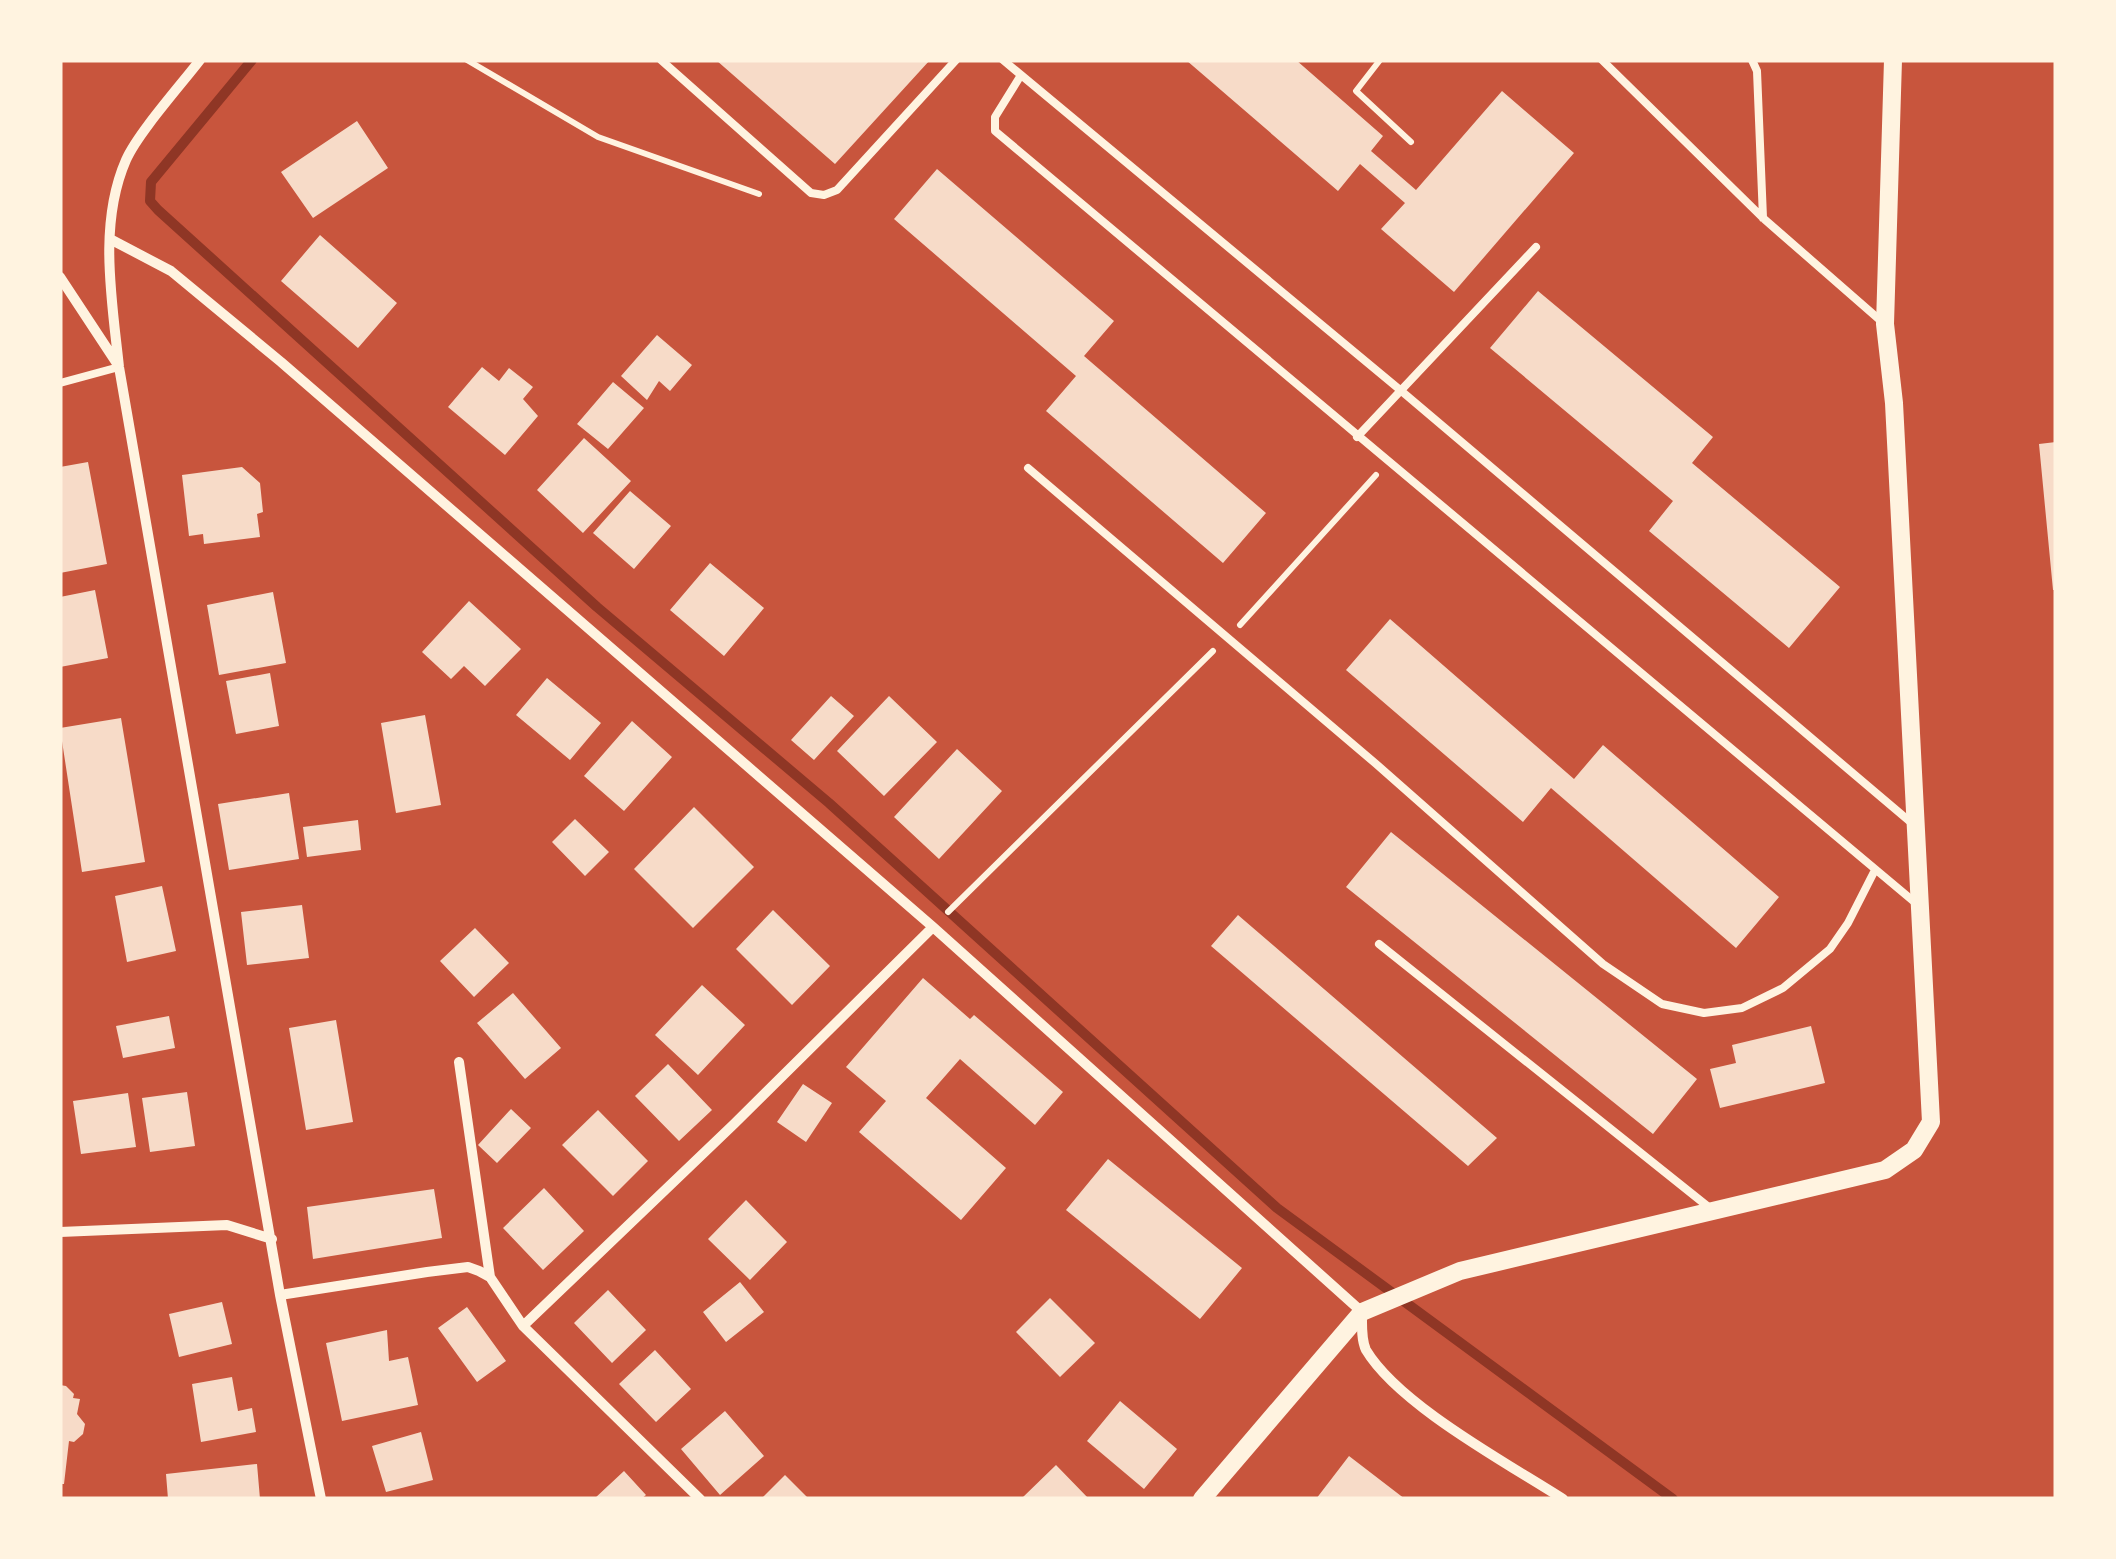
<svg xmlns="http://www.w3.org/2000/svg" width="2116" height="1559" viewBox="0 0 2116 1559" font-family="'Alegreya Sans',sans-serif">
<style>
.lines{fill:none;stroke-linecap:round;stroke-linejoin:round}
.stream{stroke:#8f3625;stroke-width:10}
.building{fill:#f7dbc8}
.path{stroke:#fff3e0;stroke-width:6}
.service{stroke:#fff3e0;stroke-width:8}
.minor{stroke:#fff3e0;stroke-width:10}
.tertiary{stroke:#fff3e0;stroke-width:18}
</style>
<rect width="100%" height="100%" fill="#c8553d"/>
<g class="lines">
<path class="stream" d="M252,60L151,182L150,201L158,210L597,607L829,803L1277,1208L1673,1499"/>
</g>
<path class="building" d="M716,60H930L835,164Z
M1186,60H1296L1383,136L1371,151L1416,190L1502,91L1574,153L1454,292L1381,229L1405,203L1360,164L1338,191Z
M357,121L388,168L313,218L281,172Z
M937,169L1114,321L1084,356L1266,513L1223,563L1046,411L1076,376L894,219Z
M320,235L397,303L358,348L281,281Z
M1538,291L1713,437L1692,463L1840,587L1789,648L1649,531L1673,501L1490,348Z
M657,335L692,365L670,391L659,381L647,400L621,376Z
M482,367L499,381L509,368L533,387L523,399L538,416L505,455L448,407Z
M613,382L644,408L608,449L577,424Z
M584,438L631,481L583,533L537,490Z
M2056,442V590H2053L2039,444Z
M88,462L107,564L60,573V467Z
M242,467L260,483L263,512L257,514L260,537L204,544L203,534L189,536L182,475Z
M630,491L671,526L634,569L593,533Z
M710,563L764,608L724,656L670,610Z
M95,590L108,658L60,667V597Z
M273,592L286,663L219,675L207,605Z
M469,601L521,649L485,686L464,666L451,679L422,652Z
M1390,619L1574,779L1603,745L1779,897L1736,948L1551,788L1523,822L1346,670Z
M270,673L279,726L236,734L226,681Z
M547,678L601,723L570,760L516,715Z
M831,696L854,716L814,760L791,740Z
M889,696L937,742L884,796L837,751Z
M425,715L441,805L396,813L381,723Z
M121,718L145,862L82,872L60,728Z
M632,721L672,757L624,811L584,776Z
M957,749L1002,791L939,859L894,817Z
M289,793L299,859L229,870L218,804Z
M694,807L754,867L693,928L634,869Z
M575,819L609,852L585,876L552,842Z
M358,820L361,850L307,857L303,827Z
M1391,832L1697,1079L1653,1134L1346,887Z
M162,886L176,951L127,962L115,896Z
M302,905L309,958L247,965L241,912Z
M773,910L830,966L792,1005L736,949Z
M1238,915L1497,1138L1468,1166L1211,946Z
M475,928L509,963L474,997L440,961Z
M923,978L970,1019L974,1015L1063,1092L1035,1125L960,1059L926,1098L1006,1168L961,1220L859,1132L886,1101L846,1067Z
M702,985L745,1025L698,1075L655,1035Z
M513,993L561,1048L525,1079L477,1023Z
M169,1016L175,1048L123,1058L116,1026Z
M336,1020L353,1122L306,1130L289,1028Z
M1811,1026L1825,1083L1720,1108L1710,1069L1736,1063L1732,1045Z
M668,1064L712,1110L679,1141L635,1096Z
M803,1084L832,1103L806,1142L777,1122Z
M187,1092L195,1146L150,1152L142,1098Z
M128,1093L136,1147L81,1154L73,1101Z
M511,1109L531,1128L497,1163L478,1145Z
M598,1110L648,1161L613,1196L562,1145Z
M1108,1159L1242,1268L1200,1319L1066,1210Z
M544,1188L584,1231L543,1270L503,1228Z
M434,1189L442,1238L313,1259L307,1207Z
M746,1200L787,1242L750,1280L708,1239Z
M740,1282L764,1312L726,1342L703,1312Z
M608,1290L646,1330L612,1363L574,1323Z
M1050,1298L1095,1343L1060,1377L1016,1332Z
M222,1302L232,1344L179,1357L169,1314Z
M467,1307L506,1361L477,1382L438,1328Z
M387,1330L389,1361L408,1357L418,1405L342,1421L326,1343Z
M655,1350L691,1389L656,1422L619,1384Z
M232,1377L238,1411L252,1408L256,1432L201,1442L192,1384Z
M60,1385L66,1386L74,1394L73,1398L80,1399L77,1414L85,1424L83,1434L74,1442L69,1441L64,1484H60Z
M1120,1401L1177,1449L1144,1489L1087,1441Z
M725,1411L764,1456L720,1495L681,1449Z
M421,1432L433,1480L386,1492L372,1446Z
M1349,1456L1405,1499H1316Z
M257,1464L260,1499H168L166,1474Z
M1056,1465L1089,1499H1021Z
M624,1471L646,1495L641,1499H594Z
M785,1475L809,1499H761Z"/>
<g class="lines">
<path class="path" d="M467,60L598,137L759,194
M1380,60L1356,91L1411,142
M1240,625L1376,475
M948,912L1213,651"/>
<path class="service" d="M661,60L811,193L824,195L837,190L956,60
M1003,60L1399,389L1914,825
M1602,60L1763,218L1881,321
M1752,60L1757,71L1763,218
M1021,75L995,117V131L1918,905
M60,383L119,367
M1357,437L1536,247
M1028,468L1375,763L1603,964L1662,1004L1704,1013L1742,1008L1783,988L1830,949L1848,923L1875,870
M1379,944L1711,1209"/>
<path class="minor" d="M200,60C180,86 138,133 126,160C98,224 112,300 119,367L280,1295L321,1499
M110,239L171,271L281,362L933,927L1362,1312C1362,1323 1361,1340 1366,1350C1399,1405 1507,1463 1563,1499
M60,277L116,362
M459,1062L490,1277
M60,1232L227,1225L272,1239
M280,1295L427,1272L468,1267L479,1271L490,1277L523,1326L700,1499
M523,1326L734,1124L933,927"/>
<path class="tertiary" d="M1202,1499L1362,1312L1460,1271L1885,1170L1914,1150L1931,1122L1894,403L1885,324L1893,60"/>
</g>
<rect width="2116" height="1559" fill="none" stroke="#fff3e0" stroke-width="125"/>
</svg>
